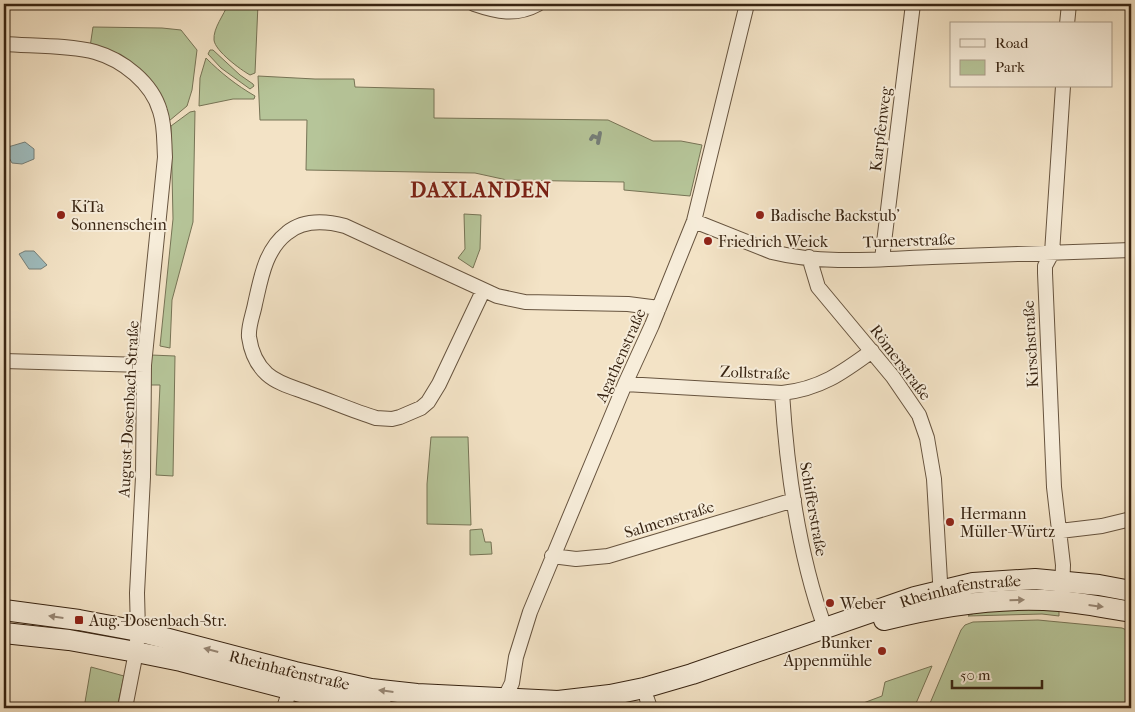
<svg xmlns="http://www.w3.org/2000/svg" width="1135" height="712" viewBox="0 0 1135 712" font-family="'IM FELL French Canon',serif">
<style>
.green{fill:#b6c599;stroke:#777456}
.water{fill:#9ebcbe;stroke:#757f79}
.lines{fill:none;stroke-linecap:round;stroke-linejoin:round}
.stream{stroke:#757f79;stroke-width:4}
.minor-casing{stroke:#67543f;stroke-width:16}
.secondary-casing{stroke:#382412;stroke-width:22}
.minor{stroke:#f7edda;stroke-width:14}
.secondary{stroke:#f7edda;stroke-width:20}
.oneway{fill:#988876}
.poi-dot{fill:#8f2418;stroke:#f7edda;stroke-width:2}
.labels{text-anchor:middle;stroke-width:4;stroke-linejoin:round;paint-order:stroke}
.street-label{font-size:16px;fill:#382412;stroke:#f7edda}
.poi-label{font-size:16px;fill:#382412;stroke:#f7edda;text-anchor:start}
.district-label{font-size:21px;font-weight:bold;letter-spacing:1px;fill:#7a1f14;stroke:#f7edda}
</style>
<rect width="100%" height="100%" fill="#f3e3c6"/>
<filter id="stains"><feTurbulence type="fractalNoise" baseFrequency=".004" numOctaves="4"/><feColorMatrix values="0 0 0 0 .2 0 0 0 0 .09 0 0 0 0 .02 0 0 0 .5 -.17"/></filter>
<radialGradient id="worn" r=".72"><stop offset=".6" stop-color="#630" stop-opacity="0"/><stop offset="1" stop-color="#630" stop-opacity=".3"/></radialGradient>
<path class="green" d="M228,4H258L255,73L250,75C241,70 215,51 214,40C213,28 224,15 228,4Z
M93,27L162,28L181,30L197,50L192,90L187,106L169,121L160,99L90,47Z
M210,50H213L240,75L253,84L254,86L250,89L221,68L208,54Z
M206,58C221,73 236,85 255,96L254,99H233L199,106L200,78Z
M258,76L315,79H354L355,87L434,89V118L608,120L653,141H681L702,145L690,196L624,190V182L507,180L475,173L306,170L307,120H260Z
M195,111L193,222L172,300L170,348L160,346L173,219L171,126L190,112Z
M464,214L481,215L480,249L473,268L458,258L465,249Z
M151,355L175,356L173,476L156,475L160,385H150Z
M431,437H468L471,525L427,524V484Z
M482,529L485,542H491L492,554L470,555V530Z
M1036,609L1059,610V616L1042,614L968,616C980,608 1021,609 1036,609Z
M1038,620L1122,628L1131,632V708H928L961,630L965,625L973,622Z
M932,666L914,708H850L882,696L885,682Z
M91,667L124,676L117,708H84Z"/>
<path class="water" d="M25,142L34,149V159L22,164L12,163L8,156V147Z
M25,251H34L47,265L41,269H29L19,254Z"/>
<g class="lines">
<path class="stream" d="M591,139L593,136L598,138
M598,143L600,133"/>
<g class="minor-casing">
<path id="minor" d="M474,4C497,12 516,16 538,4
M1067,24L1069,4
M4,44C31,46 69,45 95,52C123,60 152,83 160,111C165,126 164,142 165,157L144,365L143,477L137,593L138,631L136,652L125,708
M694,221L772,252C824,265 880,259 932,257C999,255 1065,252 1131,250
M809,257L818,287L893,377L919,415L927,438L934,479L940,581L943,590
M882,259L913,4
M483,291L439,384L428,402L421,408L400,417L392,419L376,418C353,411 331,401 308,393C295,388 278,384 267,374C257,365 251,351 249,337C248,326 253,315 255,304C261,278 265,250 287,233C304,219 326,221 345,226L497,296L525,302L628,304L659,308
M4,361L144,365
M625,384L782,393C820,389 842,373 872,351
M782,393C787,472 798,553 825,628
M1060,531L1102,526L1131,519
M552,556L576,559L608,556L794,500
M1062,590L1063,565L1054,487L1045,273V266L1052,253L1063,86
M647,699L650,708
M284,708L292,683
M495,708L505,697L512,683L516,657L530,612L625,384L652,325L694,221L747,4"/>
</g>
<g class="secondary-casing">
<g id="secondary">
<path id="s1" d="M4,610L79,620L138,631L295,672L371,689L417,694L558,701L610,695L644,688L692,674L915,597L973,583L1035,579L1099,585L1131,591"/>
<path d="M884,620C940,606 1000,596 1059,601C1083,603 1108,608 1131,612"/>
<path d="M4,633L69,640L136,652L181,661L324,698L383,708"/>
</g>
</g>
<use href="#minor" class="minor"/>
<use href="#secondary" class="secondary"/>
</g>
<defs><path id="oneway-solid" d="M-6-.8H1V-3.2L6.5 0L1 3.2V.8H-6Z" transform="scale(1.25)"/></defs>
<g class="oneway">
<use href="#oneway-solid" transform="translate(1017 600) rotate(-1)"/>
<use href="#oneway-solid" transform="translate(1096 606) rotate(7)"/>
<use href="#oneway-solid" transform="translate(56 617) rotate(-172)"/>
<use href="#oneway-solid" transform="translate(211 650) rotate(-165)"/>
<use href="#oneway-solid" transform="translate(386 691) rotate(-173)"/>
</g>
<g class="poi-dot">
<circle cx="61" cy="215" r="5"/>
<circle cx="760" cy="215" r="5"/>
<circle cx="708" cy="241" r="5"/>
<circle cx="950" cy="522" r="5"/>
<circle cx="830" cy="603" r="5"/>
<rect x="74" y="615" width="10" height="10" rx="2.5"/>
<circle cx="882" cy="651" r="5"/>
</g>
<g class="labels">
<g class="street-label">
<text transform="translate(880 129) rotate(-83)" y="6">Karpfenweg</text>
<text transform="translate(909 240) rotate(-2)" y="6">Turnerstraße</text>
<text transform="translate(1030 344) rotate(-93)" y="6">Kirschstraße</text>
<text transform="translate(620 355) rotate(-66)" y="6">Agathenstraße</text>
<text transform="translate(901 362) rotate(53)" y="6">Römerstraße</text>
<text transform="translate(755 372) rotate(2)" y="6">Zollstraße</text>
<text transform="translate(128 409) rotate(-87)" y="6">August-Dosenbach-Straße</text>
<text transform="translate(814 509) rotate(80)" y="6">Schifferstraße</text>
<text transform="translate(669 519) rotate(-17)" y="6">Salmenstraße</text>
<text dy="6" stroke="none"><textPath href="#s1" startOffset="982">Rheinhafenstraße</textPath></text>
<text dy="6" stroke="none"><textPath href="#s1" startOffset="292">Rheinhafenstraße</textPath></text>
</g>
<g class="poi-label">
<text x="71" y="212">KiTa<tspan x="71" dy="18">Sonnenschein</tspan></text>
<text x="770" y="221">Badische Backstub'</text>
<text x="718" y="247">Friedrich Weick</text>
<text x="960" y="519">Hermann<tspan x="960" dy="18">Müller-Würtz</tspan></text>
<text x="840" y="609">Weber</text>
<text x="89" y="626">Aug.-Dosenbach-Str.</text>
<text x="872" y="648" text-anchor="end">Bunker<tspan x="872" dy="18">Appenmühle</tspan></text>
</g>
<g class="district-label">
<text x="481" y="197">DAXLANDEN</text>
</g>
</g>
<rect width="1135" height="712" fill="none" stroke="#f3e3c6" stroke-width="20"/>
<rect x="5" y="5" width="1125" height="702" fill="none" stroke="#382412" stroke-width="2.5"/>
<rect x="10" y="10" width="1115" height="692" fill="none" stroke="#382412"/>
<rect x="950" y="22" width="162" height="65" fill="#f7edda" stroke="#ab9d8a"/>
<rect x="960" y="39" width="25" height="8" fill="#f7edda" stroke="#ab9d8a"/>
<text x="995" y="48" font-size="15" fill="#382412">Road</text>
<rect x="960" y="60" width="25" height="15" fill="#b6c599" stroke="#ab9d8a"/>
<text x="995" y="72" font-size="15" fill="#382412">Park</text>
<path d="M952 680v8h90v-8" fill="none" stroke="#382412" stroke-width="2.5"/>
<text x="960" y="680" font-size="15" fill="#382412" stroke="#f7edda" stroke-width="4" paint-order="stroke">50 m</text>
<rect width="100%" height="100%" filter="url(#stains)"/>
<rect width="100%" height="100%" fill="url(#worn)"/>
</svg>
